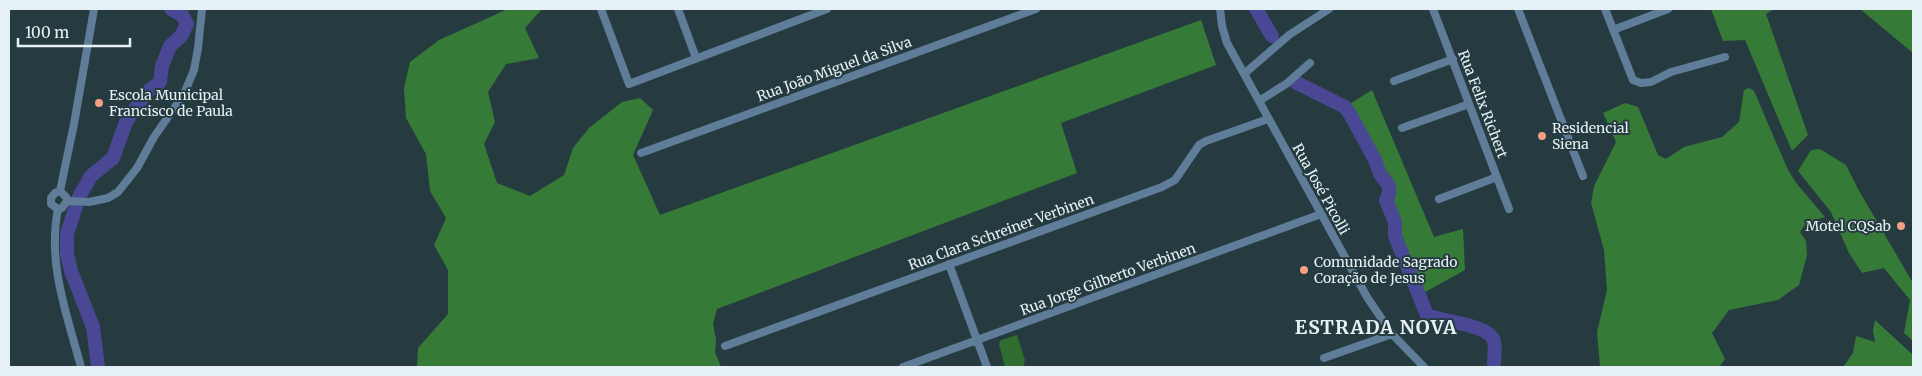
<svg xmlns="http://www.w3.org/2000/svg" width="1922" height="376" viewBox="0 0 1922 376" font-family="Merriweather,serif">
<style>
.green{fill:#2f6e30}
.forest{fill:#367a37}
.lines{fill:none;stroke-linecap:round;stroke-linejoin:round}
.river{stroke:#4a4895;stroke-width:14}
.minor{stroke:#5f7c98;stroke-width:8}
.poi-dot{fill:#f3a082;stroke:#263b40;stroke-width:2}
.labels{text-anchor:middle;stroke-width:4;stroke-linejoin:round;paint-order:stroke}
.street-label{font-size:14px;fill:#e5f1f4;stroke:#263b40}
.poi-label{font-size:14px;fill:#e5f1f4;stroke:#263b40;text-anchor:start}
.district-label{font-size:19px;font-weight:bold;letter-spacing:1px;fill:#e5f1f4;stroke:#263b40}
</style>
<rect width="100%" height="100%" fill="#263b40"/>
<path class="green" d="M1017,335L1025,360L1023,367H1005L999,344L1001,340Z"/>
<path class="forest" d="M508,9H542L525,28L539,58L506,64L488,92L495,122L484,144L497,183L530,196L564,175L573,148L589,128L622,102L640,98L653,110L633,155L660,215L1201,20L1216,65L1061,123L1077,173L717,309L713,324L716,340L715,352L721,367H417L418,348L448,314V270L434,245L446,218L430,191L426,154L406,118L404,88L410,62L439,40Z
M1711,9H1774L1766,14L1808,135L1792,151L1745,40L1723,41Z
M1860,9H1913V53Z
M1749,88L1754,91L1788,170L1797,184L1825,217L1806,223L1800,232L1806,241L1807,255L1799,285L1778,300L1729,310L1712,333L1725,359L1719,367H1600L1597,332L1607,290L1604,250L1591,203L1594,186L1616,142L1603,113L1625,103L1638,107L1658,155L1666,159L1684,147L1722,137L1739,122L1744,90Z
M1372,90L1434,237L1463,229L1465,270L1418,296L1395,236V222L1386,200L1389,194V186L1380,174L1358,127L1345,107Z
M1820,149L1846,165L1858,189L1913,283V341L1904,333L1910,300L1884,268L1862,273L1849,253L1831,212L1798,171L1811,150Z
M1875,320L1913,355V367H1839H1843L1853,353L1856,336L1875,342L1873,331Z"/>
<g class="lines">
<path class="river" d="M1256,9L1272,36
M1295,82L1345,107L1350,114L1375,160L1380,174L1389,186V194L1386,200L1395,222V236L1427,315C1442,322 1489,324 1494,341C1496,348 1494,357 1494,364
M78,199L91,176L113,158L126,122L146,93L160,82L162,66L170,46L181,36L187,24L182,15L171,9
M76,206L67,234V254L71,271L93,327L98,367"/>
<path class="minor" d="M601,9L629,84L827,9
M678,9L696,58
M1220,9L1222,26L1227,43L1367,297L1392,334L1424,367
M1433,9L1509,209
M1518,9L1583,176
M1605,9L1633,80L1641,83L1651,82L1671,72L1725,57
M1613,30L1668,9
M1244,74L1289,35L1329,9
M1394,81L1453,59
M1259,101L1286,84L1310,63
M1402,128L1469,104
M641,153L1036,9
M60,191L66,197L67,201L62,208L58,209C47,263 67,315 81,367
M60,191L74,124L94,9
M1439,199L1497,177
M67,201L89,202L108,198L118,192L137,168L154,137L184,94L194,70L198,48L202,9
M58,209L51,204V198L55,193L60,191
M949,264L987,367
M725,346L1162,187L1175,180L1199,145L1206,141L1268,119
M1324,358L1392,334
M903,367L1321,214"/>
</g>
<g class="poi-dot">
<circle cx="99" cy="103" r="5"/>
<circle cx="1542" cy="136" r="5"/>
<circle cx="1901" cy="226" r="5"/>
<circle cx="1304" cy="270" r="5"/>
</g>
<g class="labels">
<g class="street-label">
<text transform="translate(834 69) rotate(-20)" y="5">Rua João Miguel da Silva</text>
<text transform="translate(1483 104) rotate(69)" y="5">Rua Felix Richert</text>
<text transform="translate(1321 189) rotate(61)" y="5">Rua José Picolli</text>
<text transform="translate(1001 232) rotate(-20)" y="5">Rua Clara Schreiner Verbinen</text>
<text transform="translate(1108 279) rotate(-20)" y="5">Rua Jorge Gilberto Verbinen</text>
</g>
<g class="poi-label">
<text x="109" y="100">Escola Municipal<tspan x="109" dy="16">Francisco de Paula</tspan></text>
<text x="1552" y="133">Residencial<tspan x="1552" dy="16">Siena</tspan></text>
<text x="1891" y="231" text-anchor="end">Motel CQSab</text>
<text x="1314" y="267">Comunidade Sagrado<tspan x="1314" dy="16">Coração de Jesus</tspan></text>
</g>
<g class="district-label">
<text x="1376" y="334">ESTRADA NOVA</text>
</g>
</g>
<rect width="1922" height="376" fill="none" stroke="#e5f1f4" stroke-width="20"/>
<path d="M18 38v8h112v-8" fill="none" stroke="#e5f1f4" stroke-width="2.5"/>
<text x="25" y="38" font-size="15" fill="#e5f1f4" stroke="#263b40" stroke-width="4" paint-order="stroke">100 m</text>
</svg>
